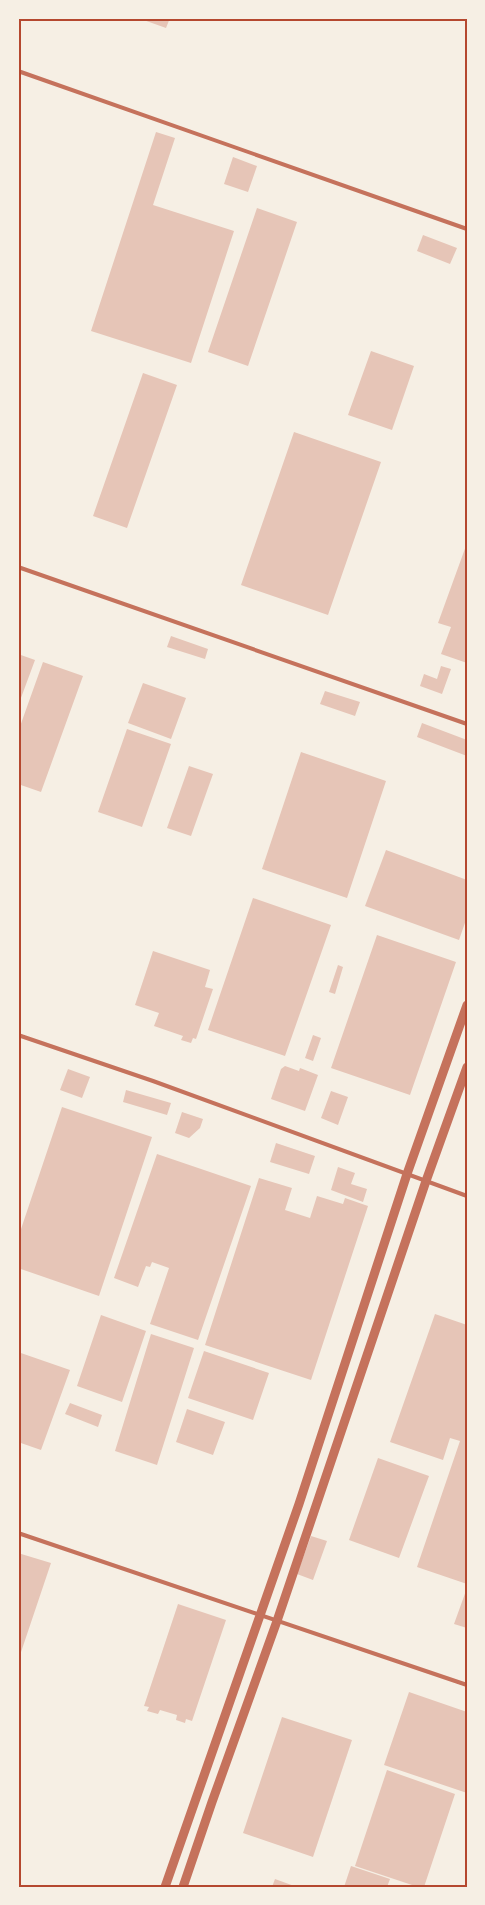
<svg xmlns="http://www.w3.org/2000/svg" width="485" height="1905" viewBox="0 0 485 1905" font-family="'Work Sans',sans-serif">
<style>
.building{fill:#e6c5b7}
.lines{fill:none;stroke-linecap:round;stroke-linejoin:round}
.service{stroke:#c5725c;stroke-width:4}
.tertiary{stroke:#c5725c;stroke-width:9}
.neatline{fill:none;stroke:#b5482f;stroke-width:2}
</style>
<rect width="100%" height="100%" fill="#f6efe4"/>
<path class="building" d="M138,18H170L166,28Z
M156,132L175,138L153,205L234,231L191,363L91,331Z
M233,157L257,166L248,192L224,184Z
M257,208L297,222L248,366L208,352Z
M423,235L457,248L450,264L417,251Z
M371,351L414,366L392,430L348,415Z
M143,373L177,385L127,528L93,516Z
M294,432L381,462L328,615L241,585Z
M467,543V663L441,654L451,627L438,623Z
M171,636L208,649L205,659L167,647Z
M18,654L35,660L18,706Z
M43,662L83,676L41,792L18,784V732Z
M441,666L451,669L442,694L420,686L424,674L437,679Z
M143,683L186,698L171,739L128,723Z
M325,691L360,702L355,716L320,704Z
M422,723L467,740V756L417,737Z
M127,729L171,744L142,827L98,812Z
M301,752L386,781L347,898L262,869Z
M189,766L213,774L191,836L167,828Z
M386,850L467,880V917L459,940L365,906Z
M253,898L331,925L285,1056L208,1030Z
M377,935L456,962L410,1095L331,1068Z
M153,951L210,970L205,987L213,989L196,1039L193,1038L191,1043L181,1040L183,1036L154,1026L159,1013L135,1005Z
M338,965L343,967L335,994L329,992Z
M313,1035L321,1038L313,1061L305,1058Z
M285,1066L299,1071L300,1068L318,1075L305,1111L271,1099L281,1069Z
M68,1069L90,1077L82,1098L60,1090Z
M126,1090L171,1103L167,1115L123,1102Z
M331,1091L348,1097L338,1125L321,1118Z
M62,1107L152,1137L99,1296L18,1268V1238Z
M182,1112L203,1119L200,1128L189,1138L175,1133Z
M276,1143L315,1156L309,1174L270,1162Z
M157,1154L251,1186L198,1340L150,1324L169,1268L152,1262L150,1267L146,1266L138,1287L114,1278Z
M338,1167L355,1173L351,1184L367,1189L363,1202L331,1190Z
M259,1178L292,1188L285,1210L310,1218L317,1196L343,1204L345,1198L368,1206L311,1380L205,1345Z
M435,1314L467,1325V1584L417,1567L460,1441L450,1438L443,1460L390,1442Z
M101,1315L146,1331L122,1402L77,1386Z
M151,1334L194,1348L157,1465L115,1451Z
M204,1351L269,1373L253,1420L188,1398Z
M18,1352L70,1370L41,1450L18,1442Z
M70,1403L102,1415L98,1427L65,1414Z
M187,1409L225,1422L213,1455L176,1442Z
M378,1458L429,1476L399,1558L349,1540Z
M311,1536L327,1541L313,1580L297,1574Z
M18,1553L51,1563L18,1661Z
M467,1588V1628L454,1624Z
M178,1604L226,1620L192,1721L186,1719L185,1723L176,1720L177,1715L160,1710L158,1714L147,1711L149,1707L144,1706Z
M409,1692L467,1712V1793L384,1765Z
M282,1717L352,1740L313,1857L243,1833Z
M387,1770L455,1794L424,1887H418L355,1866Z
M351,1866L390,1879L387,1887H344Z
M275,1879L297,1887H272Z"/>
<g class="lines">
<path class="service" d="M18,71L467,229
M18,567L467,724
M18,1035L153,1081L467,1196
M18,1533L467,1685"/>
<path class="tertiary" d="M165,1887L299,1504L407,1174L467,1005
M183,1887L212,1802L277,1621L426,1181L467,1067"/>
</g>
<rect width="485" height="1905" fill="none" stroke="#f6efe4" stroke-width="39"/>
<rect x="20" y="20" width="446" height="1866" class="neatline"/>
</svg>
